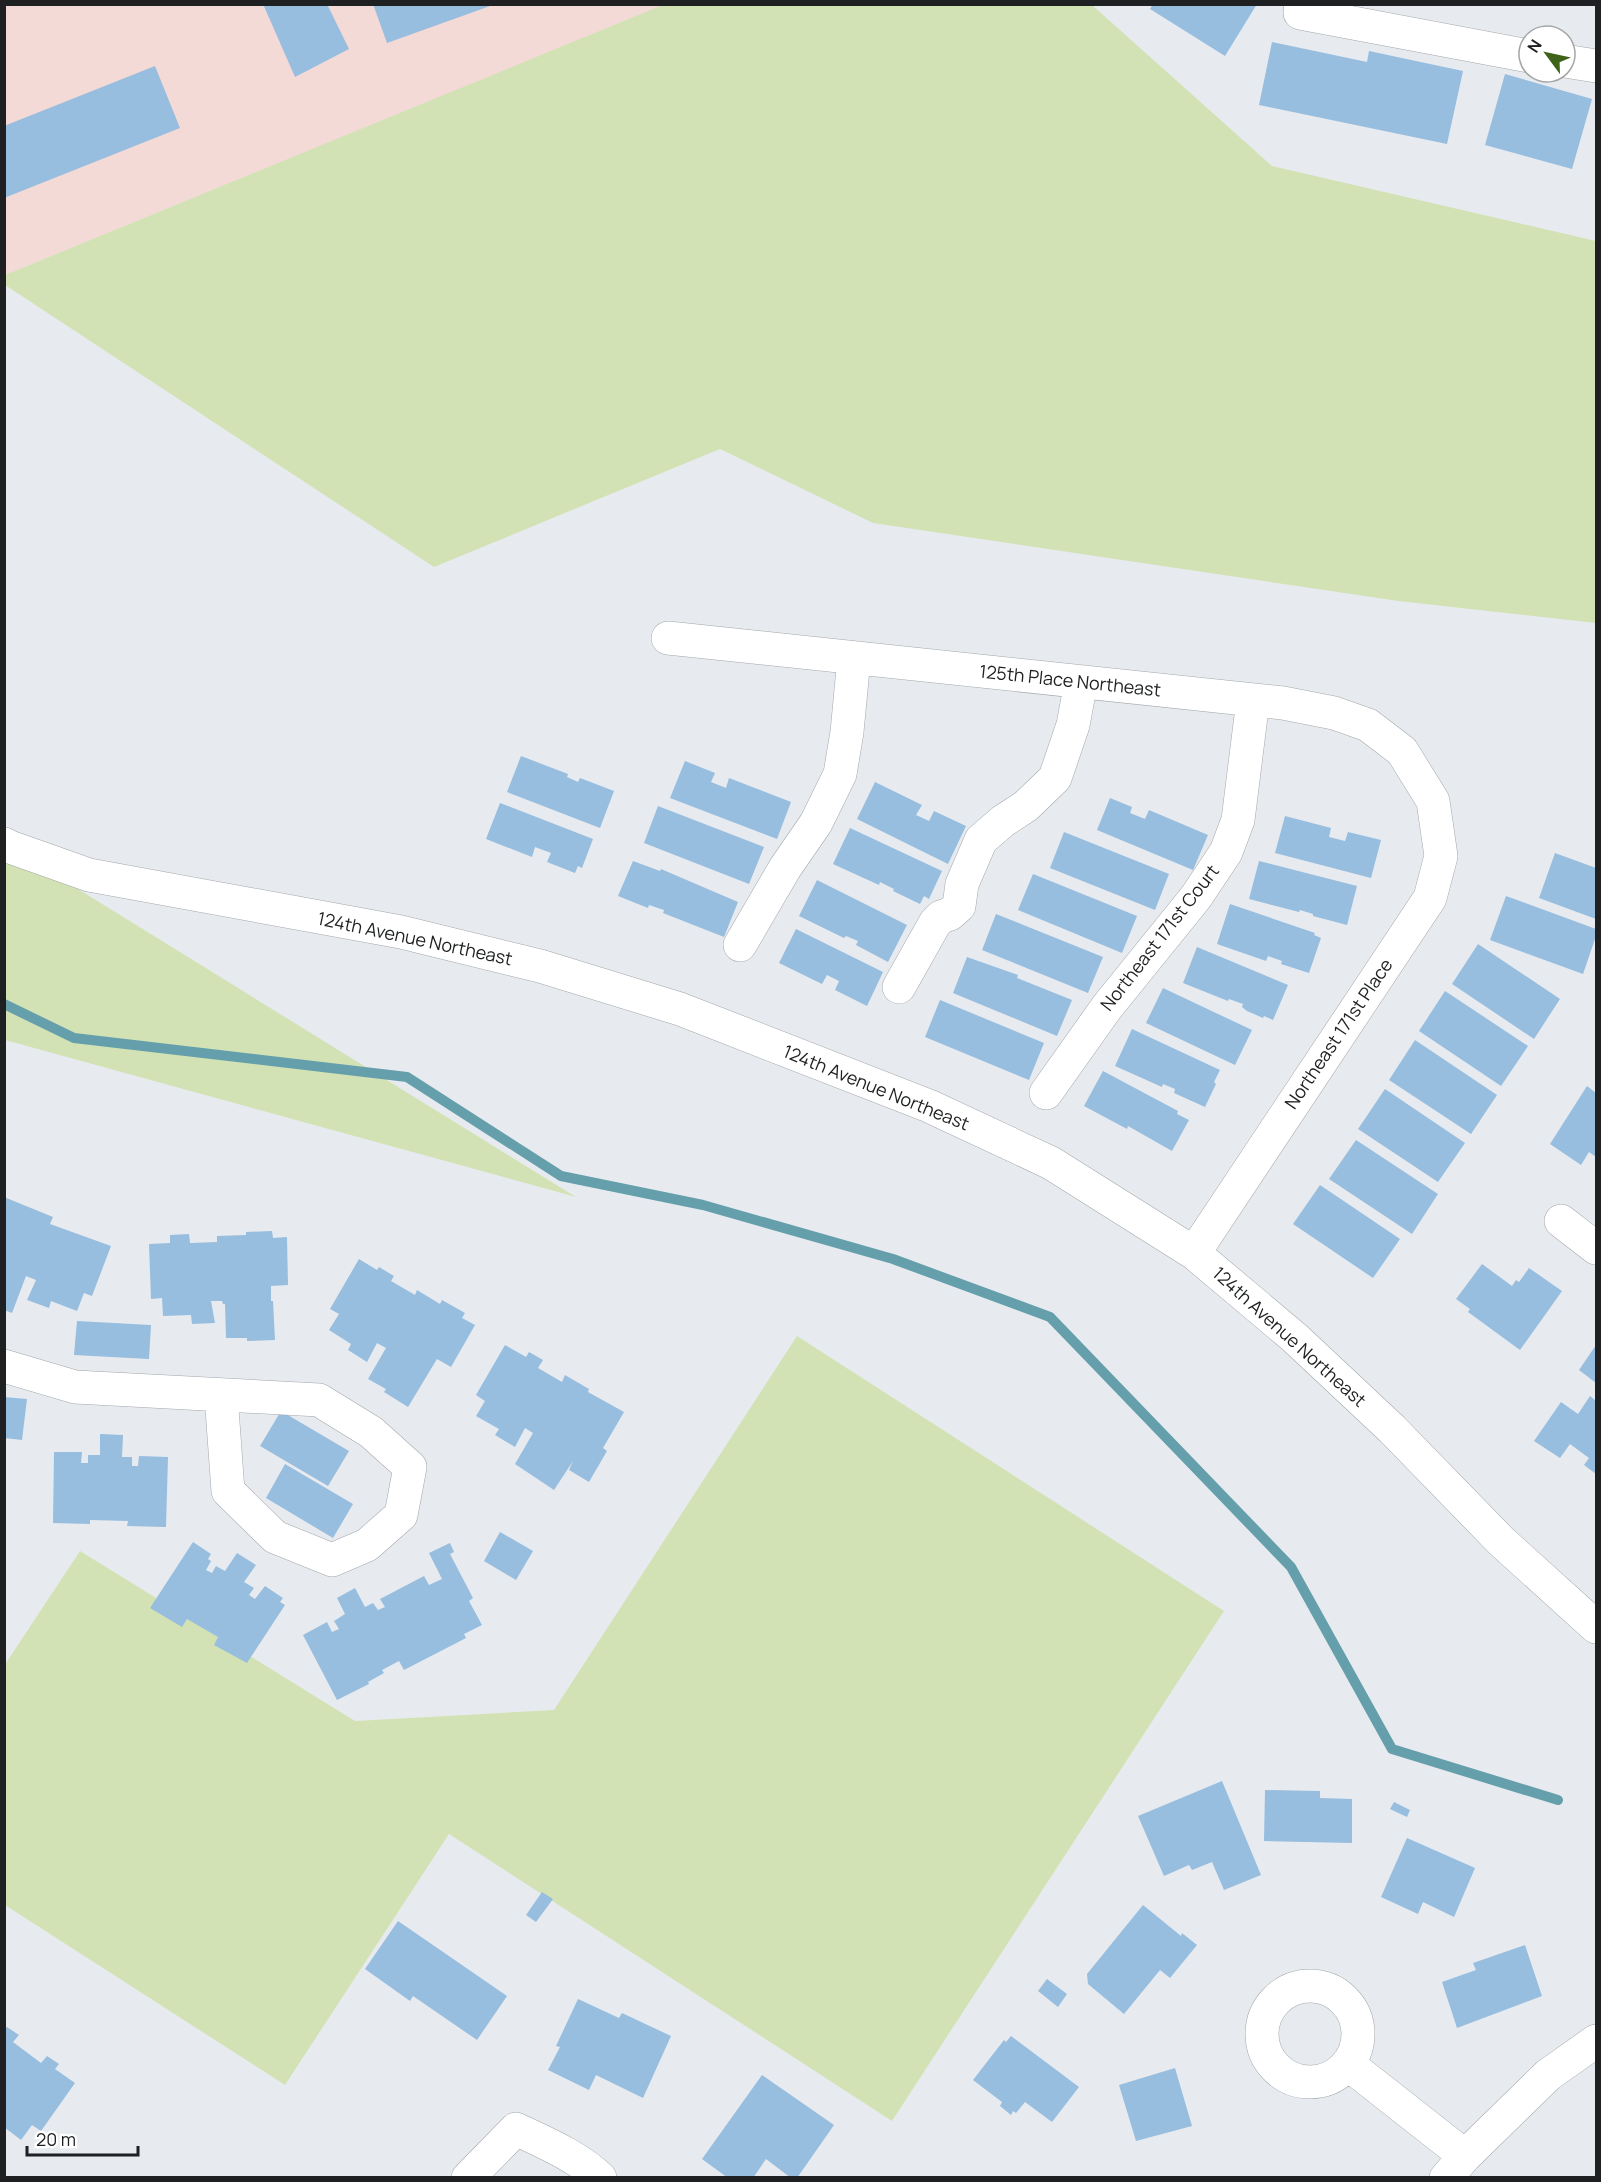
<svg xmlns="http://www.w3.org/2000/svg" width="1601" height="2182" viewBox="0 0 1601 2182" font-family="Manrope,sans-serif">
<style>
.commercial{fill:#f4dad7}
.green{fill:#d3e2b5}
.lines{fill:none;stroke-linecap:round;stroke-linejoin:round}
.stream{stroke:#659fac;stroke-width:10}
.building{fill:#97bddf}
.minor-casing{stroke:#a3a7ab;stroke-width:34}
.minor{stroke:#fff;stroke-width:33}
.labels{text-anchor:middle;stroke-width:6;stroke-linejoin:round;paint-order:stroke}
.street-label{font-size:18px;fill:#1e2021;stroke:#fff}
</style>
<rect width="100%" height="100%" fill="#e7ebef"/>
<path class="commercial" d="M5,5H665L5,275Z"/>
<path class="green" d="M665,4L1092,5L1272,166L1596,241V623L1398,601L873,523L720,449L434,567L5,285V275Z
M4,844L10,847L576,1197L5,1040Z
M797,1336L1224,1611L892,2121L449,1834L285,2085L5,1905L4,1666L80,1551L355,1721L554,1710Z"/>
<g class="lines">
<path class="stream" d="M4,1004L74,1038L407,1077L561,1176L703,1205L893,1259L1050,1317L1291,1567L1392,1749L1558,1800"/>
</g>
<path class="building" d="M263,4H327L349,49L295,77Z
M373,4H493V5L387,43Z
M1153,4H1257L1225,56L1150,9Z
M1272,42L1367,62L1369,51L1463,71L1447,144L1259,105Z
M155,66L180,128L4,198V126Z
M1505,74L1592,99L1572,169L1485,145Z
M521,756L568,774L567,777L578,782L580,778L614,791L600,828L507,792Z
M685,761L715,773L711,782L726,788L729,778L791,802L777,839L670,798Z
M875,782L922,805L916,815L929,821L934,811L966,826L948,864L857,819Z
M1110,798L1132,807L1130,813L1145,819L1149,810L1208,835L1193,870L1097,830Z
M500,803L593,839L582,868L578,866L575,873L547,862L551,853L535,847L532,857L486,839Z
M658,806L764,847L749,884L644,843Z
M1285,816L1331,828L1329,837L1345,841L1348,832L1381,840L1371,878L1275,853Z
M850,828L942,871L929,899L924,896L920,904L893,891L894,889L880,882L879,885L833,864Z
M1064,832L1169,874L1155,910L1050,868Z
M1555,853L1596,868V919L1539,898Z
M633,861L660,871L661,869L738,902L724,937L663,913L664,910L649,905L648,908L618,896Z
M1259,861L1357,886L1347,925L1313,916V914L1300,910L1299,912L1249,899Z
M1033,874L1137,916L1122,953L1018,910Z
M817,880L907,925L888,962L856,945L858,941L846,936L844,938L799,916Z
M1506,896L1596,929V936L1583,974L1490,940Z
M1230,904L1315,933L1314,935L1321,938L1309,973L1281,964L1282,961L1268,956L1266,961L1217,944Z
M996,914L1103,957L1088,993L982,950Z
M796,929L883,972L867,1006L835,990L839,981L827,975L822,984L779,963Z
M1478,944L1560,999L1534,1039L1452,984Z
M1197,947L1288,985L1273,1020L1264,1016L1263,1018L1247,1011L1242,1007L1243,1004L1229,999L1228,1001L1183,983Z
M967,957L1018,975L1017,978L1072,1000L1057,1036L953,993Z
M1163,988L1252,1030L1235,1065L1146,1023Z
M1445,991L1528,1046L1501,1086L1419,1031Z
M940,1000L1044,1043L1029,1080L925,1037Z
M1132,1029L1220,1070L1214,1082L1216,1084L1205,1107L1174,1093L1175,1089L1163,1084L1162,1087L1115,1066Z
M1415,1040L1497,1095L1471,1134L1389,1080Z
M1103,1071L1178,1111L1177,1114L1189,1120L1172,1151L1128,1126L1127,1129L1084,1106Z
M1587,1086L1596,1093V1157L1589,1152L1581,1165L1550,1144Z
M1385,1089L1465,1143L1438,1182L1358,1129Z
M1356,1140L1438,1194L1412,1234L1329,1179Z
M1320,1185L1400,1239L1373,1278L1293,1224Z
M4,1197L53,1217L50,1224L111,1246L92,1296L84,1293L77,1311L51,1301L49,1308L27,1300L36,1280L26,1276L12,1313L4,1310Z
M272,1231L273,1238L287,1237L288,1285L271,1286V1301H273L275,1340L247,1341V1338H226L225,1304H223L222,1301H211L215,1323L192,1324L191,1315L163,1316L162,1298L151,1299L149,1244L170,1243V1235L189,1234L190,1243L217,1242V1236L246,1235V1232Z
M359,1259L377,1270L379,1267L394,1276L391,1281L415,1295L417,1290L440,1304L442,1300L465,1313L462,1318L475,1325L451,1367L437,1359L408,1407L384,1392L386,1389L368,1379L386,1348L377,1343L367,1362L348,1350L351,1344L329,1330L339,1314L330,1309Z
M1482,1264L1512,1286L1516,1280L1519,1282L1529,1268L1562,1291L1520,1350L1468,1312L1470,1309L1456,1299Z
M77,1321L151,1325L149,1359L74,1355Z
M505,1345L526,1357L529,1352L543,1360L538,1368L562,1382L565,1375L589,1389L588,1392L624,1412L603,1448L607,1451L589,1482L569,1470L573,1461L554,1490L515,1464L533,1433L525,1428L515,1447L495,1435L499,1429L476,1416L485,1401L476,1395Z
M1596,1345V1383L1579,1370Z
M1590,1396L1596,1401V1474L1584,1465L1589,1458L1570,1444L1560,1458L1534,1441L1561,1402L1578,1414Z
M4,1397L27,1399L22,1440L4,1438Z
M281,1411L349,1451L328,1486L260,1446Z
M100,1434L123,1435L122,1457H132V1466H138L139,1456L168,1457L166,1527L127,1526L128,1521L90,1520V1524L53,1523L54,1452H82L81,1463H88V1455H100Z
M285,1464L353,1504L333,1538L266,1498Z
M500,1532L533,1551L516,1580L484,1561Z
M193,1542L211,1554L208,1559L211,1561L206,1570L212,1573L216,1566L225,1571L237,1553L256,1565L244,1582L254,1588L249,1595L255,1599L265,1586L283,1598L280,1602L285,1605L247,1663L214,1645L218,1637L187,1619L182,1627L150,1608Z
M450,1543L454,1552L450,1554L473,1598L469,1601L482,1625L464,1634L466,1638L404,1670L399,1661L382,1670L384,1673L368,1682L369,1684L337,1700L303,1635L327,1622L332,1632L339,1629L334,1621L345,1614L337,1598L355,1588L365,1607L373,1603L378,1610L385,1607L380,1599L424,1576L429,1585L442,1579L429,1553Z
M1222,1781L1261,1875L1224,1890L1212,1862L1192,1870L1189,1865L1164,1876L1138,1816Z
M1265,1790L1320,1791V1798L1352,1799V1843L1264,1841Z
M1394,1802L1410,1810L1407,1817L1390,1809Z
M1407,1838L1475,1868L1454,1917L1423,1902L1418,1914L1381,1897Z
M542,1892L553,1899L536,1922L526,1915Z
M1143,1905L1181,1936L1182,1933L1197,1945L1170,1978L1160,1970L1124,2014L1088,1984L1087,1974Z
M398,1921L507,1996L477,2040L413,1996L410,2001L365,1969Z
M1525,1945L1542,1996L1457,2028L1442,1982L1476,1970L1473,1963Z
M1047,1979L1067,1994L1058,2007L1038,1991Z
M578,1999L619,2018L622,2013L671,2036L643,2098L596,2075L589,2090L548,2070L560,2047L556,2046Z
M7,2027L19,2035L13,2042L41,2063L47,2056L59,2064L55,2069L75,2083L41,2131L32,2125L21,2140L4,2127V2029Z
M1011,2036L1079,2087L1052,2122L1025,2102L1016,2113L1013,2111L1011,2115L1000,2106L1002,2102L973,2080L1004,2040L1006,2042Z
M1175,2068L1192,2126L1136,2141L1119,2085Z
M762,2075L834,2125L797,2178H791L766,2159L753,2178H728L702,2159Z"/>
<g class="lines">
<g class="minor-casing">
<path id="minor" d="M1301,4L1300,13L1529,56
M1565,61L1596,66
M668,638L1283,703L1334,713L1368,725L1402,751L1433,801L1441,856L1430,898L1194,1253
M4,844L10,847L89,875L401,932L540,966L680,1009L929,1106L1051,1163L1194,1253L1295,1338L1392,1429L1501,1541L1596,1627
M740,945L785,868L816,823L840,774L847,732L854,658
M899,987L935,923L941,917L950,914L959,906L962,884L981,840L1003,821L1026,806L1055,778L1073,725L1081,682
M1046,1093L1107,1007L1196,897L1226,852L1238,820L1253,700
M1561,1221L1596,1248
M4,1366L75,1387L319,1400L371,1432L410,1467L401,1515L367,1545L332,1560L275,1537L228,1491L221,1395
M1262 2034a48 48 0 1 1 96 0a48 48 0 1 1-96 0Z
M1348,2064L1465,2156
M468,2178L516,2129C545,2143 577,2156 600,2178
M1446,2178L1465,2156L1548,2075L1596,2041"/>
</g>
<use href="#minor" class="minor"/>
</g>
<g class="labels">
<g class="street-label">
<text transform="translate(1070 681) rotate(6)" y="6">125th Place Northeast</text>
<text transform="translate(1160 938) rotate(-52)" y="6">Northeast 171st Court</text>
<text transform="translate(415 939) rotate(12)" y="6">124th Avenue Northeast</text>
<text transform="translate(1339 1034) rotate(-56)" y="6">Northeast 171st Place</text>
<text transform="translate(876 1088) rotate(22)" y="6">124th Avenue Northeast</text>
<text transform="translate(1289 1337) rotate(42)" y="6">124th Avenue Northeast</text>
</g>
</g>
<rect width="1601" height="2182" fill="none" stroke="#1e2021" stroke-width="12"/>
<g transform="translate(1547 54) rotate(303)"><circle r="28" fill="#ffffff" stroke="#a5a6a6" stroke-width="1.5"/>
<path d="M0-4.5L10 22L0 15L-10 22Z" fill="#3d621a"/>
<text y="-9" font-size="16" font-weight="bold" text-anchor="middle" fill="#1e2021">N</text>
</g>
<path d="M27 2146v9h111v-9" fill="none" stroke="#1e2021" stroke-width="3"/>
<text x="36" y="2146" font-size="18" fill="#1e2021" stroke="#ffffff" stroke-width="4.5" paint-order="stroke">20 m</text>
</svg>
